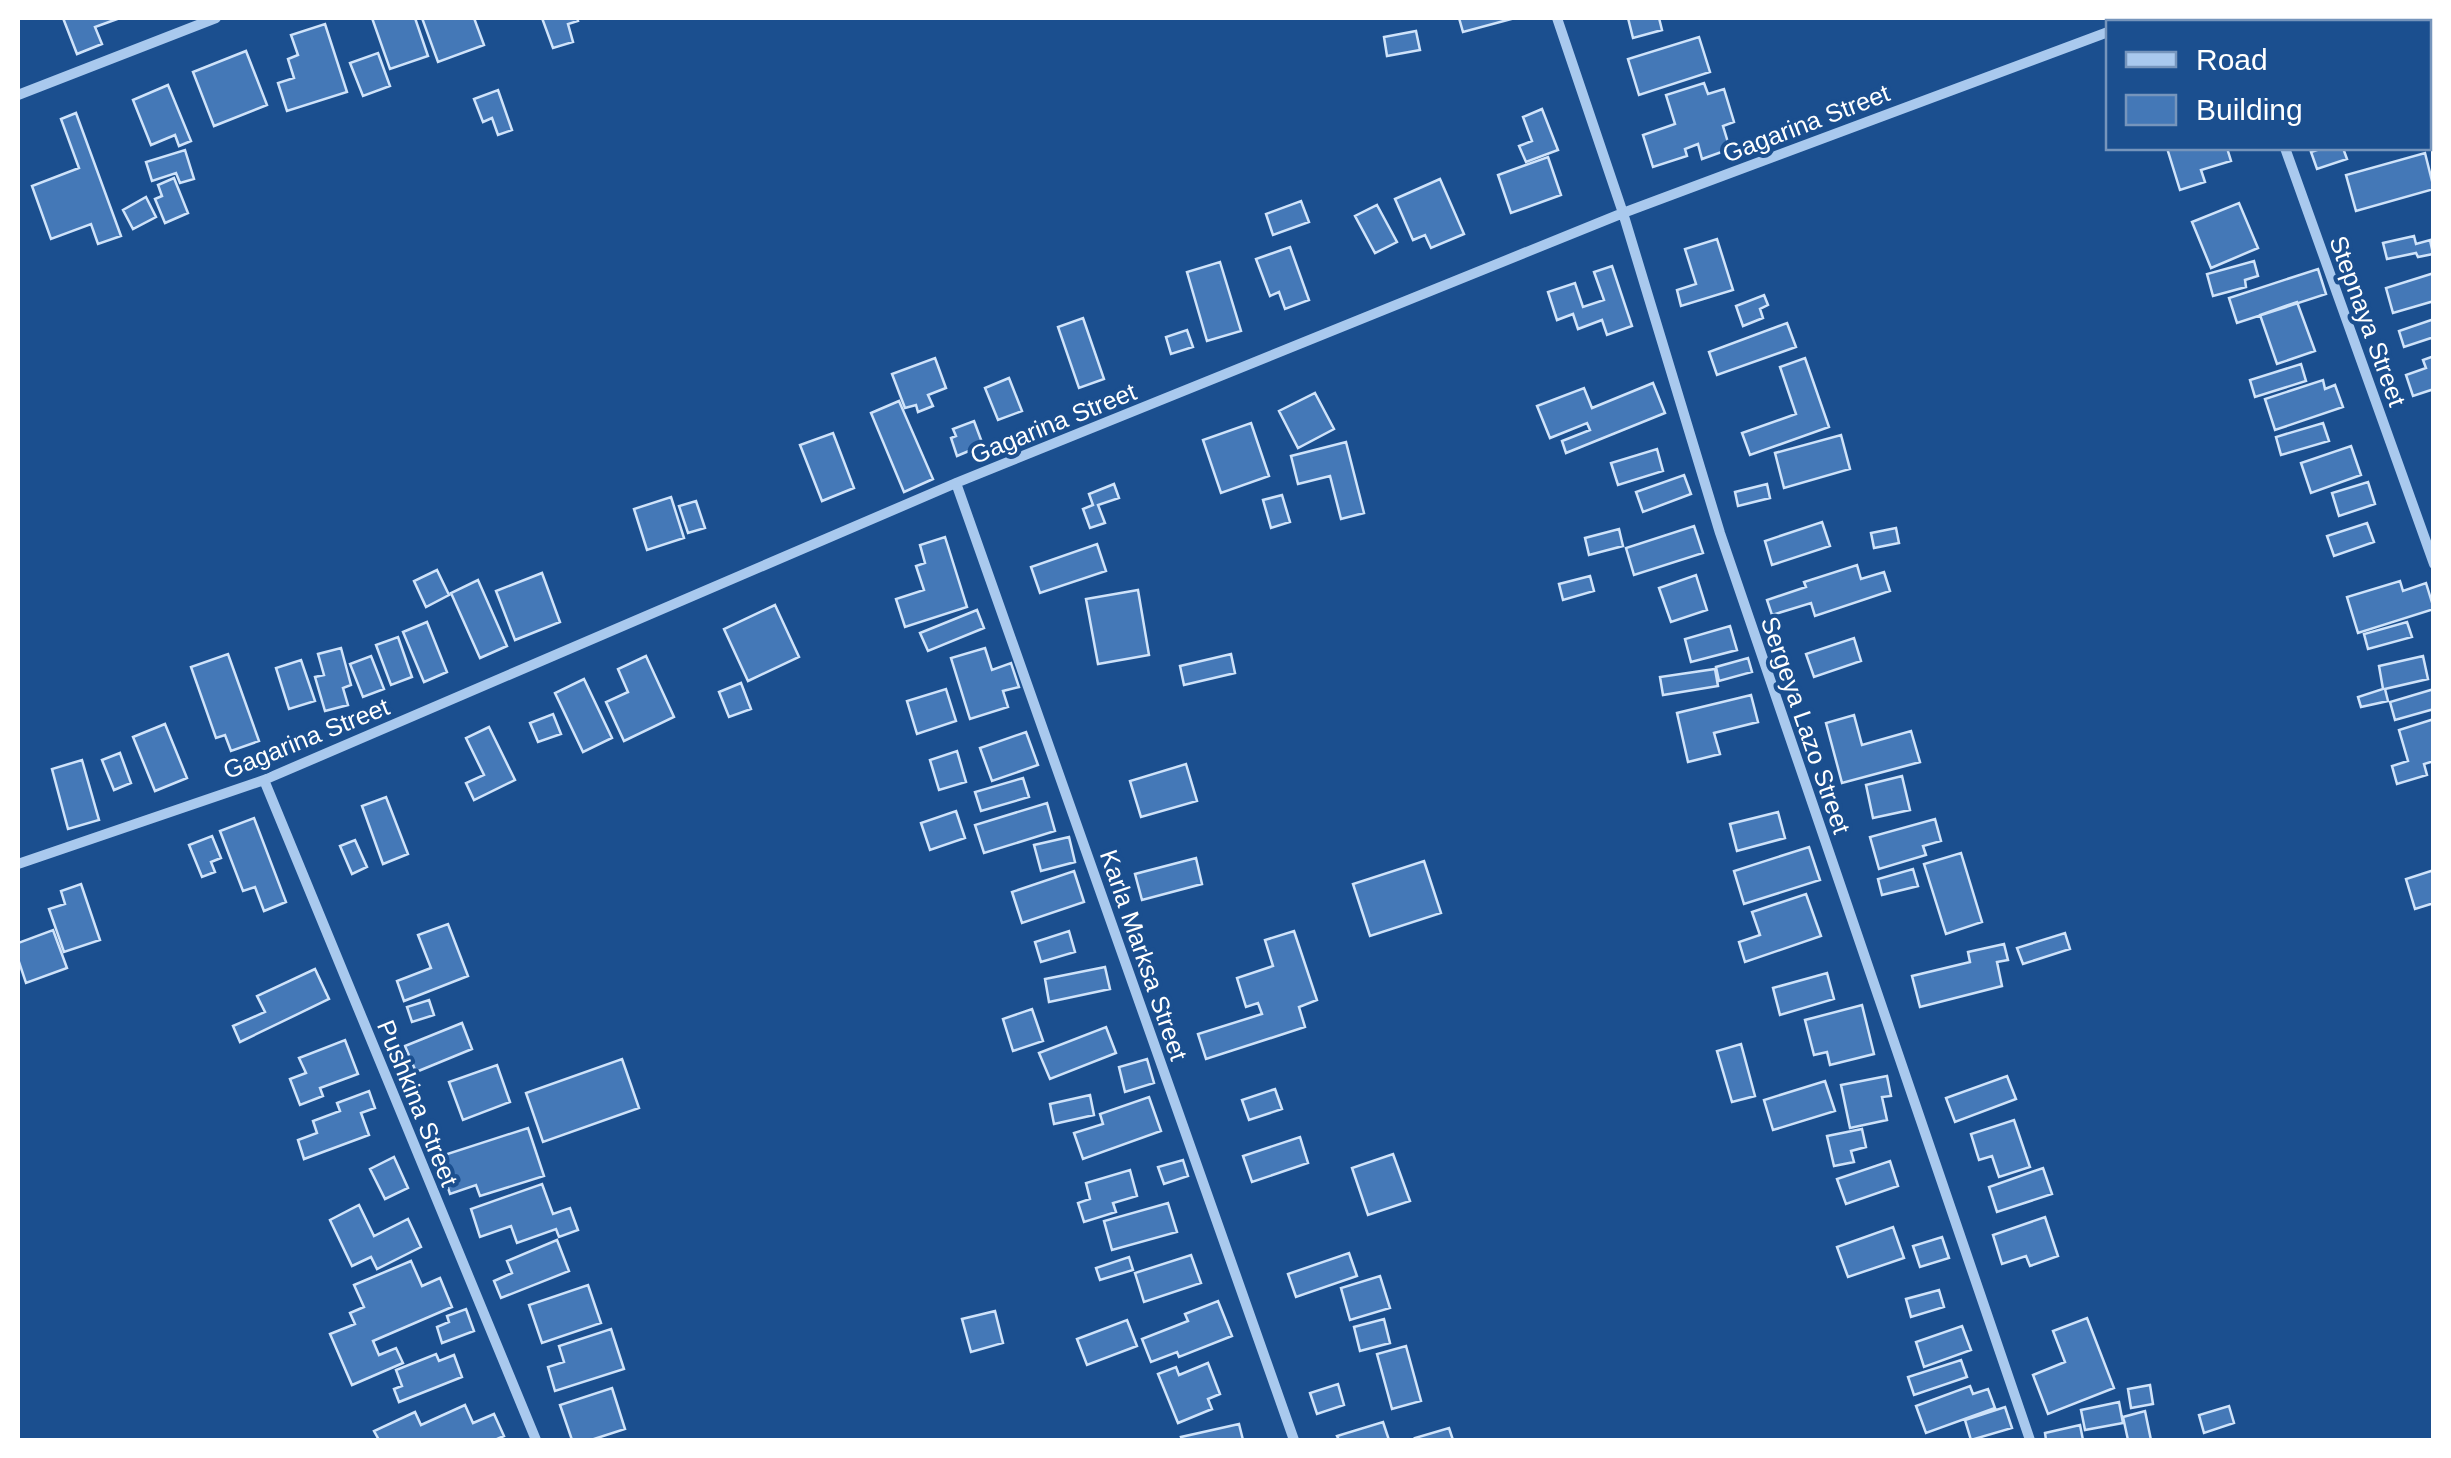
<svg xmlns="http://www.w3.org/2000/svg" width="2451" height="1458" viewBox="0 0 2451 1458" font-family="Helvetica,sans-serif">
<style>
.building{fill:#4478b7;stroke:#cfe3fa;stroke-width:2.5}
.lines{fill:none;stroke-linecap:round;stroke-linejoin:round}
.street{stroke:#a9c9ee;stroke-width:10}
.labels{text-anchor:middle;stroke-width:8;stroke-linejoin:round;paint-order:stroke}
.street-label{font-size:25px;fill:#fff;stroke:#1b4f8f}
</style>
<rect width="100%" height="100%" fill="#1b4f8f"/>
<path class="building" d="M63,18H120L95,27L102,44L77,54Z
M372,18H415L428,56L390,69Z
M422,18H474L484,45L438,62Z
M542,18H577L578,21L568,24L573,42L553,48Z
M1459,18H1515L1463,32Z
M1628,18H1659L1662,30L1633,38Z
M325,24L347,92L287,111L278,83L294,78L288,59L298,55L291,35Z
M1416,31L1420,50L1387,56L1384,37Z
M1699,37L1710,72L1639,95L1628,59Z
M246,51L267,105L214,126L193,72Z
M378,53L390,86L363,96L350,63Z
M1704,83L1708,94L1724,89L1734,122L1723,126L1730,149L1702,159L1698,144L1685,149L1687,156L1653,167L1643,135L1675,124L1666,95Z
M168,85L191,141L179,146L175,135L151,145L133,100Z
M498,90L512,130L498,135L492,118L483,122L474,99Z
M1542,109L1558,150L1526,162L1519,146L1532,141L1523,117Z
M76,113L121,236L98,244L91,224L51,239L32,186L79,168L61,119Z
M2167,148H2227L2231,161L2201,170L2205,182L2180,190Z
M2323,148H2343L2347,159L2317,169L2311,152Z
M185,150L194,179L180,183L176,173L152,181L146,162Z
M2425,153L2434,189L2356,211L2346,175Z
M1548,157L1561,195L1511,213L1498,175Z
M174,178L188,213L165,223L155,199L162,196L158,185Z
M1440,179L1464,234L1431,248L1425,235L1413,240L1395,199Z
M146,197L156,217L133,229L123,210Z
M1301,201L1309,222L1273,235L1266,214Z
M2239,203L2258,248L2211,268L2192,222Z
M1377,205L1397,242L1375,253L1355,216Z
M2414,236L2416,244L2430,240L2433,254L2418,257L2416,253L2387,259L2383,243Z
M1717,239L1733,290L1681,306L1677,290L1696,284L1685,249Z
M1290,247L1309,300L1285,309L1279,292L1270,296L1256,259Z
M2254,261L2258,276L2245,280L2246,287L2213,296L2207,274Z
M1220,262L1241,331L1207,341L1187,272Z
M1612,266L1632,326L1607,335L1602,320L1578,329L1573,314L1557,320L1548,292L1575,283L1583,307L1604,300L1594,272Z
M2318,269L2326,294L2237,323L2229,298Z
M2434,273V301L2393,313L2386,288Z
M1764,295L1768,305L1760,309L1763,318L1743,326L1736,306Z
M2297,302L2315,351L2277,364L2260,315Z
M1083,318L1104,379L1079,388L1058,327Z
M2434,319V337L2404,347L2399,331Z
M1787,323L1796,347L1717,375L1709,352Z
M1187,330L1193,347L1171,354L1166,337Z
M2434,356V389L2413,396L2406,375L2426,368L2423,360Z
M935,358L946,388L928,395L933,406L918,412L916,405L905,408L892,374Z
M1805,358L1829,427L1750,455L1742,433L1796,414L1780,367Z
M2301,364L2306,381L2255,397L2250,380Z
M1009,378L1022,411L998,420L985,388Z
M2323,380L2325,389L2335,385L2343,407L2275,430L2265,399Z
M1653,383L1665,413L1566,453L1562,441L1590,430L1587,423L1550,438L1537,406L1584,388L1592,408Z
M1315,393L1334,429L1298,448L1279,411Z
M899,401L933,479L904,492L871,413Z
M974,421L983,445L957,456L951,438L956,436L953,429Z
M1251,423L1269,476L1221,493L1203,440Z
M2323,423L2329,441L2281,455L2276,437Z
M833,433L854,488L822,501L800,445Z
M1841,435L1850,469L1784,488L1775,453Z
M1346,442L1364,513L1341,519L1330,476L1298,484L1291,456Z
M2351,446L2361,475L2311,493L2301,463Z
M1657,449L1663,471L1618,485L1611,463Z
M1684,475L1691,494L1643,512L1636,492Z
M2368,482L2375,504L2339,516L2332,493Z
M1114,484L1119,498L1098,505L1105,523L1090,528L1083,509L1093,505L1089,494Z
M1767,484L1770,498L1738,506L1735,492Z
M1282,495L1290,522L1271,528L1263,500Z
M671,497L684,538L647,550L634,509Z
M696,501L705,528L688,533L679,506Z
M1822,522L1830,546L1772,565L1765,541Z
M2367,523L2374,542L2334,556L2327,536Z
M1694,526L1703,553L1634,575L1626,548Z
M1896,528L1899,543L1874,548L1871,533Z
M1619,529L1623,546L1589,555L1585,538Z
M945,537L967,607L905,627L896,599L924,590L916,566L925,563L920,545Z
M1097,544L1106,571L1040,593L1031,567Z
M1857,565L1861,579L1884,572L1890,591L1815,616L1811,603L1772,615L1767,600L1806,587L1804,582Z
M437,570L449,595L426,607L414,581Z
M542,573L560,622L515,640L496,591Z
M1696,575L1707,610L1671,622L1659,588Z
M1590,576L1594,591L1563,600L1559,584Z
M478,580L507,646L480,658L451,593Z
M2400,581L2403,591L2426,583L2434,609L2358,633L2347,597Z
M1138,590L1149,655L1098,664L1086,599Z
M775,605L799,657L748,681L724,629Z
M977,610L984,628L928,651L920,633Z
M427,622L447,672L424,682L403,632Z
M2407,622L2412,637L2368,649L2364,634Z
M1730,626L1737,650L1691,662L1685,639Z
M398,637L412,677L391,685L376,645Z
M1854,638L1861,661L1814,677L1806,654Z
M341,648L351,685L343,688L348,705L325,711L315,677L324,675L318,654Z
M985,648L992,670L1011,663L1019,687L1003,691L1008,707L970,719L951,658Z
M228,654L259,741L231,751L225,735L216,738L191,667Z
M1231,654L1235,673L1184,685L1180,666Z
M371,656L384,689L363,697L350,664Z
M646,656L674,717L624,741L606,702L628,692L618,669Z
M2423,656L2428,679L2385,689L2388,701L2361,707L2358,697L2383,689L2379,666Z
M1748,658L1752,672L1719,681L1716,667Z
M301,660L315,701L289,709L276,668Z
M1715,669L1718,686L1663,695L1660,677Z
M584,679L612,738L583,752L555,693Z
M741,683L751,709L729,717L719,692Z
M946,689L956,721L917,734L907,701Z
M2434,689V709L2395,720L2390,702Z
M1751,695L1758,722L1714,733L1720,754L1688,762L1677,713Z
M553,714L561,734L538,742L530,723Z
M1854,715L1862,745L1911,731L1920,762L1842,783L1826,723Z
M2434,719V761L2424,764L2427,775L2397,784L2392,766L2408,761L2399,730Z
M165,724L187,778L155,791L133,737Z
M489,727L515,780L474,800L466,783L484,775L466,738Z
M1026,732L1038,765L992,781L980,748Z
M957,751L966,782L939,790L930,760Z
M120,753L131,783L114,790L102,760Z
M82,760L99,820L68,829L52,769Z
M1186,764L1197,801L1141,817L1130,781Z
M1902,776L1910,810L1873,818L1866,785Z
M1023,778L1029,797L981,811L975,792Z
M386,797L408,854L383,864L362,806Z
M1047,803L1055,831L984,853L975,825Z
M956,811L965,838L930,850L921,823Z
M1778,812L1785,838L1737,851L1730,824Z
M254,818L286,902L264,911L255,887L243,891L220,831Z
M1935,819L1941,841L1923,846L1926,855L1879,869L1870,837Z
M212,836L221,858L211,862L215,872L202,877L189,845Z
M1069,837L1075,862L1041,871L1034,845Z
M355,840L367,867L352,874L340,846Z
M1809,847L1820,880L1744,904L1734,871Z
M1961,853L1982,922L1946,934L1924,864Z
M1196,858L1202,884L1142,900L1135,874Z
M1424,861L1441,913L1370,936L1353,884Z
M1913,869L1918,886L1882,895L1878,879Z
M2434,870V903L2415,909L2406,879Z
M1074,871L1084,902L1022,923L1012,892Z
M81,884L100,940L64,952L49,909L65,904L61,891Z
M1806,894L1821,936L1745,962L1739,942L1760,935L1752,912Z
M448,924L468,976L404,1001L397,981L431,968L418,935Z
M53,930L67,968L26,983L18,959V943Z
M1069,931L1075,952L1041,962L1035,942Z
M1294,931L1317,1000L1299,1007L1305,1027L1206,1059L1198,1034L1262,1014L1258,1003L1246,1007L1237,978L1273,966L1265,940Z
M2065,933L2070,949L2023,964L2017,948Z
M2004,944L2008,960L1997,962L2002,986L1920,1007L1912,976L1970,962L1968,952Z
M1105,967L1110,989L1049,1002L1045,979Z
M315,969L329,999L240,1042L233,1026L265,1012L257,996Z
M1827,973L1834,999L1780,1015L1773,988Z
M429,1000L434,1015L412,1022L407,1007Z
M1862,1005L1874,1054L1830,1065L1827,1052L1814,1055L1805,1020Z
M1032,1009L1043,1041L1013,1051L1003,1019Z
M462,1023L472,1049L416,1072L405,1046Z
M1106,1027L1116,1053L1050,1079L1039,1053Z
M345,1040L358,1074L320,1088L323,1096L300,1105L290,1079L306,1073L299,1058Z
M1741,1044L1755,1096L1732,1102L1717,1051Z
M622,1059L639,1108L543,1142L526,1093Z
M1147,1059L1154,1083L1125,1092L1119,1067Z
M497,1065L510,1102L463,1120L449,1082Z
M1887,1076L1891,1096L1882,1097L1887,1120L1850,1128L1841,1085Z
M2007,1076L2016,1099L1955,1122L1946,1098Z
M1825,1081L1835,1111L1773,1130L1764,1100Z
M1275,1089L1282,1109L1249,1120L1242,1100Z
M369,1091L375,1108L361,1113L369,1135L304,1159L298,1140L317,1133L313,1121L340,1111L337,1103Z
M1090,1095L1094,1115L1054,1124L1050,1104Z
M1149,1097L1161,1131L1083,1159L1074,1133L1103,1124L1100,1114Z
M2014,1120L2030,1167L1999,1177L1992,1156L1979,1160L1971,1134Z
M528,1128L544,1176L480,1196L476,1185L450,1194L438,1157Z
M1862,1129L1866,1147L1851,1151L1854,1162L1834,1166L1827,1136Z
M1300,1137L1308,1163L1252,1182L1243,1156Z
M1393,1154L1410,1201L1368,1215L1352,1168Z
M394,1157L408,1188L385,1199L370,1169Z
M1183,1160L1188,1176L1164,1184L1158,1167Z
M1890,1161L1898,1186L1846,1204L1837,1179Z
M2043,1168L2052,1194L1997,1212L1989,1187Z
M1130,1170L1137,1196L1113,1203L1116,1212L1084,1222L1078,1203L1090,1199L1086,1183Z
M542,1184L553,1214L570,1208L578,1230L559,1237L556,1229L517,1243L511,1226L480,1237L471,1209Z
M1168,1203L1177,1232L1112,1250L1104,1221Z
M359,1205L374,1236L408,1219L421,1247L377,1269L371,1257L352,1266L330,1220Z
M2045,1217L2058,1256L2030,1266L2026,1256L2002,1264L1993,1235Z
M1893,1227L1904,1258L1848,1277L1837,1247Z
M1942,1237L1949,1258L1920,1267L1913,1246Z
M557,1240L569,1271L501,1298L494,1281L512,1273L507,1261Z
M1349,1253L1357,1276L1296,1297L1288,1274Z
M1191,1255L1201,1283L1144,1302L1135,1273Z
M1129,1257L1133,1270L1100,1280L1096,1268Z
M411,1261L422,1286L440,1278L452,1307L373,1341L379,1355L396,1348L403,1363L352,1385L330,1334L355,1324L350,1313L364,1307L354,1285Z
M1380,1276L1390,1308L1350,1320L1341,1288Z
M588,1285L601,1323L542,1343L529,1305Z
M1939,1290L1944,1307L1911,1317L1906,1299Z
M1218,1301L1232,1336L1179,1357L1177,1352L1151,1362L1142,1339L1188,1321L1185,1314Z
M466,1309L474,1331L442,1343L437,1327L449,1322L447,1316Z
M995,1311L1003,1343L971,1352L962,1319Z
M2087,1318L2114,1388L2048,1414L2033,1375L2065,1362L2053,1331Z
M1384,1319L1390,1343L1360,1351L1354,1327Z
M1127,1320L1137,1346L1087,1365L1077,1339Z
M1962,1326L1971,1350L1924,1367L1916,1342Z
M611,1329L624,1369L555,1391L548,1367L564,1362L559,1346Z
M1406,1346L1421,1401L1392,1409L1377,1354Z
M436,1354L439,1361L454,1355L462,1377L399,1402L394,1389L402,1386L396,1370Z
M1961,1360L1967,1377L1914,1395L1908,1377Z
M1208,1363L1220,1394L1208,1399L1212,1409L1178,1423L1158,1374L1176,1367L1179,1375Z
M1338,1384L1344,1405L1317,1414L1310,1393Z
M2150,1385L2153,1404L2131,1408L2128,1389Z
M1970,1386L1973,1394L1988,1389L1995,1408L1926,1433L1916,1406Z
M612,1388L625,1429L591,1440H572L560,1405Z
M2119,1402L2123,1423L2085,1430L2081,1410Z
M465,1405L473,1423L494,1414L504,1436L495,1440H379L374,1431L415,1412L421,1425Z
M2229,1406L2234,1423L2204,1433L2199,1415Z
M2005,1407L2012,1428L1971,1440L1965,1420Z
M2145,1411L2151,1440H2128L2123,1417Z
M1383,1422L1389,1440H1339L1337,1436Z
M1239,1424L1243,1440H1182L1181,1437Z
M2080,1425L2083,1440H2046L2045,1433Z
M1449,1428L1453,1440H1416L1415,1438Z"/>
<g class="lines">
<path class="street" d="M1557,18L1623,213L1720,533L2030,1440
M2239,18L2241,22
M2133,22L2146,18
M18,95L216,18
M2285,148L2434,564
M956,483L1294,1440
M264,780L536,1440
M18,864L264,780L956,483L1623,213L2108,32"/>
</g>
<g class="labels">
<g class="street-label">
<text transform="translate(1806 123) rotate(-21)" y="9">Gagarina Street</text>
<text transform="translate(2368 321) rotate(70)" y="9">Stepnaya Street</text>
<text transform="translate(1053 423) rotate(-22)" y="9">Gagarina Street</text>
<text transform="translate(1806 725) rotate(71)" y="9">Sergeya Lazo Street</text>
<text transform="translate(306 738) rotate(-22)" y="9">Gagarina Street</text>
<text transform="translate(1144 955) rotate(71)" y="9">Karla Marksa Street</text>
<text transform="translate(418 1103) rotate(68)" y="9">Pushkina Street</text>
</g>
</g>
<rect width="2451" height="1458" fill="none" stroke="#ffffff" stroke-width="40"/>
<rect x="2106" y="20" width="325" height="130" fill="#1b4f8f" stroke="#7695bc" stroke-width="2.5"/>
<rect x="2126" y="52" width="50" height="15" fill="#a9c9ee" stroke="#7695bc" stroke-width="2.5"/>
<text x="2196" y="70" font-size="30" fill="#ffffff">Road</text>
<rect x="2126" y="95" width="50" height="30" fill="#4478b7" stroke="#7695bc" stroke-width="2.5"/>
<text x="2196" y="120" font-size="30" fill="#ffffff">Building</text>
</svg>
